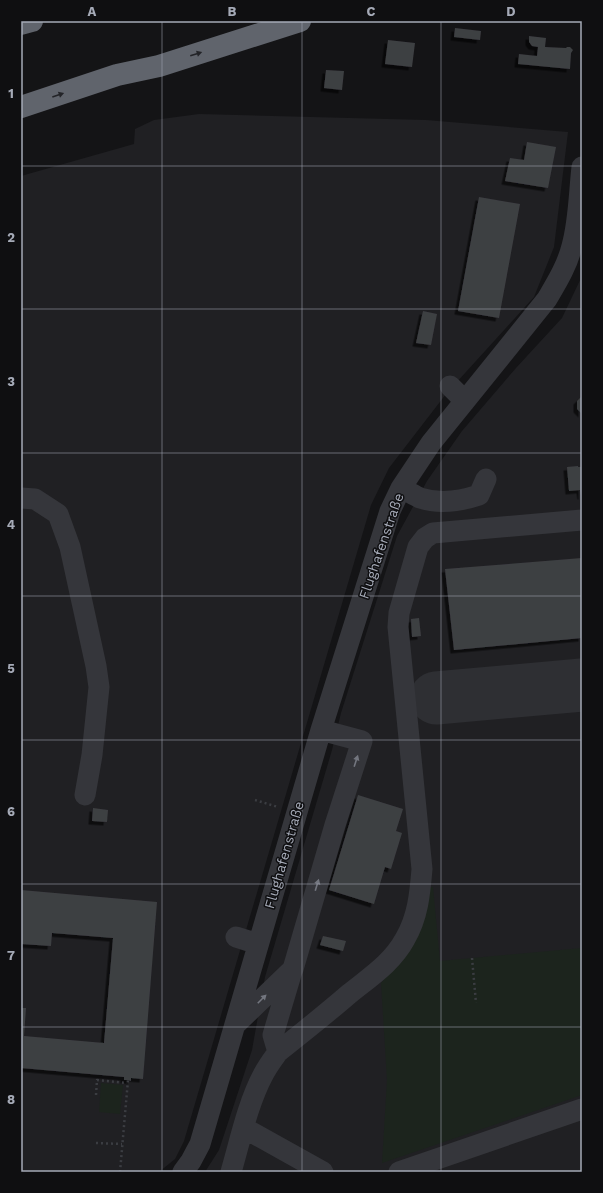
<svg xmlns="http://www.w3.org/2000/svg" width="603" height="1193" viewBox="0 0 603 1193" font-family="'Work Sans',sans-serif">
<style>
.built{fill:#202023}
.green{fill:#1c241d}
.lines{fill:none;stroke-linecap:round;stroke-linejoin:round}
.taxiway{stroke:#2e2f33;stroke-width:53}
.building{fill:#3e3f43;filter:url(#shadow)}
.path{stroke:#3b3d42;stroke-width:2.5;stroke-dasharray:2 3;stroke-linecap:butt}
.minor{stroke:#35363b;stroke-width:21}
.highway{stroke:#60646c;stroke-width:22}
.oneway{fill:#232428}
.oneway2{fill:#73767f}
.grid{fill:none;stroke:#a5aab7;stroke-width:1;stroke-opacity:0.55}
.labels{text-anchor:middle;stroke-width:3;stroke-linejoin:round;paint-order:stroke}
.street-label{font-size:14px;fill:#a5aab7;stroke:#0f0f11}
.neatline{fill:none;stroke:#a5aab7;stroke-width:1.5}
.grid-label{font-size:13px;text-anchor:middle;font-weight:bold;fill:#a5aab7}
</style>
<defs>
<filter id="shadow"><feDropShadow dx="-3.5" dy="3.5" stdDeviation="0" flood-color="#0009"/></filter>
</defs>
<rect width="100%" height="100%" fill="#141416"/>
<path class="built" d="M199,114L426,120L568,132L554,247L534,297L446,394L389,468L371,505L184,1141L175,1159L159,1172H21V176L134,144L135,129L154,120Z
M582,276V1172H205L219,1150L252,1050L265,977L332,750L341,713L397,536L427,481L462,431L516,368L562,318Z"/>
<path class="green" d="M429,887H433L440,961L582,948V1095L382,1163L387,1080L381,983L400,962Z
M101,1083L123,1085L120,1114L99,1112Z"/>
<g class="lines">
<path class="taxiway" d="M436,698L582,685"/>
</g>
<path class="building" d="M455,28L481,31L480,40L454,37Z
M529,36L546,38L545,47L566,48L567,47H570L573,50L571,53L570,69L518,64L519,54L537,56L538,47L532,46L529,42Z
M388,40L415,43L412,67L385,64Z
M326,70L344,71L342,90L324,88Z
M527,142L556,147L548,188L505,181L510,158L524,160Z
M479,197L520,204L499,318L458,311Z
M423,311L437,314L431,345L416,343Z
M582,396V414L577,409V401Z
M578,466V467H582V496H581L580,490L569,491L567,467Z
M582,558V638L454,650L445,569Z
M419,618L421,636L412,637L411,619Z
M358,795L403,809L396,831L402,833L391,869L385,867L374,904L329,890Z
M93,808L108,810L107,822L92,821Z
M21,890L157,902L143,1079L131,1078V1081L128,1080H124V1077L21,1068V1008H26L24,1036L104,1043L113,938L52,933L51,946L21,944Z
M323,936L346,941L343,951L320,945Z"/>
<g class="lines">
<path class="path" d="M255,800L278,807
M472,958L476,1003
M96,1095L97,1080L127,1083
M96,1143L122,1144
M120,1172L128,1080"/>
<path class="minor" d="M450,386L465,401
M401,488C407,491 414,495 420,498C439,504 461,501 479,495L486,479
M21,498L35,499L58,514L70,547L96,666L99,687L92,755L85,795
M236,937L258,944
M236,1024L293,969L335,825L362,741L321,730
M278,1052L273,1035L292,971
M244,1128L323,1172
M183,1172L191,1161L200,1144L321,730L390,511L401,488L431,443L547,299C557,282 567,266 572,246C579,221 579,193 582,167
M231,1172C240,1141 248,1103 263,1075C267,1067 273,1059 278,1052C302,1033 326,1014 349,994C370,977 392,963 405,939C418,917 420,893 422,869L398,627L399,613L418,547L425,538L433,533L582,520
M399,1172L582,1109"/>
<path class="highway" d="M21,24L32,21
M21,107L117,75L159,66L300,21"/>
</g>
<defs><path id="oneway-solid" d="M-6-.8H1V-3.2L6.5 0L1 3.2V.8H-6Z"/></defs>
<g class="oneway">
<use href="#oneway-solid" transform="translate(196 54) rotate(-17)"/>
<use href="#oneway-solid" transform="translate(58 95) rotate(-19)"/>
</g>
<g class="oneway2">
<use href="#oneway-solid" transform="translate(356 761) rotate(-72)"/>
<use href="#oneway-solid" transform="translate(317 885) rotate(-73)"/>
<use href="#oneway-solid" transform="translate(262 999) rotate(-45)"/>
</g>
<path class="grid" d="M162,21V1172M302,21V1172M441,21V1172M21,166H582M21,309H582M21,453H582M21,596H582M21,740H582M21,884H582M21,1027H582"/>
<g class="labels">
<g class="street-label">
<text transform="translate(381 546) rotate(-71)" y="5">Flughafenstraße</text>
<text transform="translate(284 855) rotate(-74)" y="5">Flughafenstraße</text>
</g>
</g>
<rect width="603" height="1193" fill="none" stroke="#0f0f11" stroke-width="44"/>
<rect x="22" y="22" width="559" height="1149" class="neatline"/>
<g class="grid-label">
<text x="92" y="16">A</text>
<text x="232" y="16">B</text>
<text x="371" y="16">C</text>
<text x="511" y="16">D</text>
<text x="11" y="98">1</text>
<text x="11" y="242">2</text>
<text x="11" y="386">3</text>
<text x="11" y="529">4</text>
<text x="11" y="673">5</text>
<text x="11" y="816">6</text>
<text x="11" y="960">7</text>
<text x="11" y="1104">8</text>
</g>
</svg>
